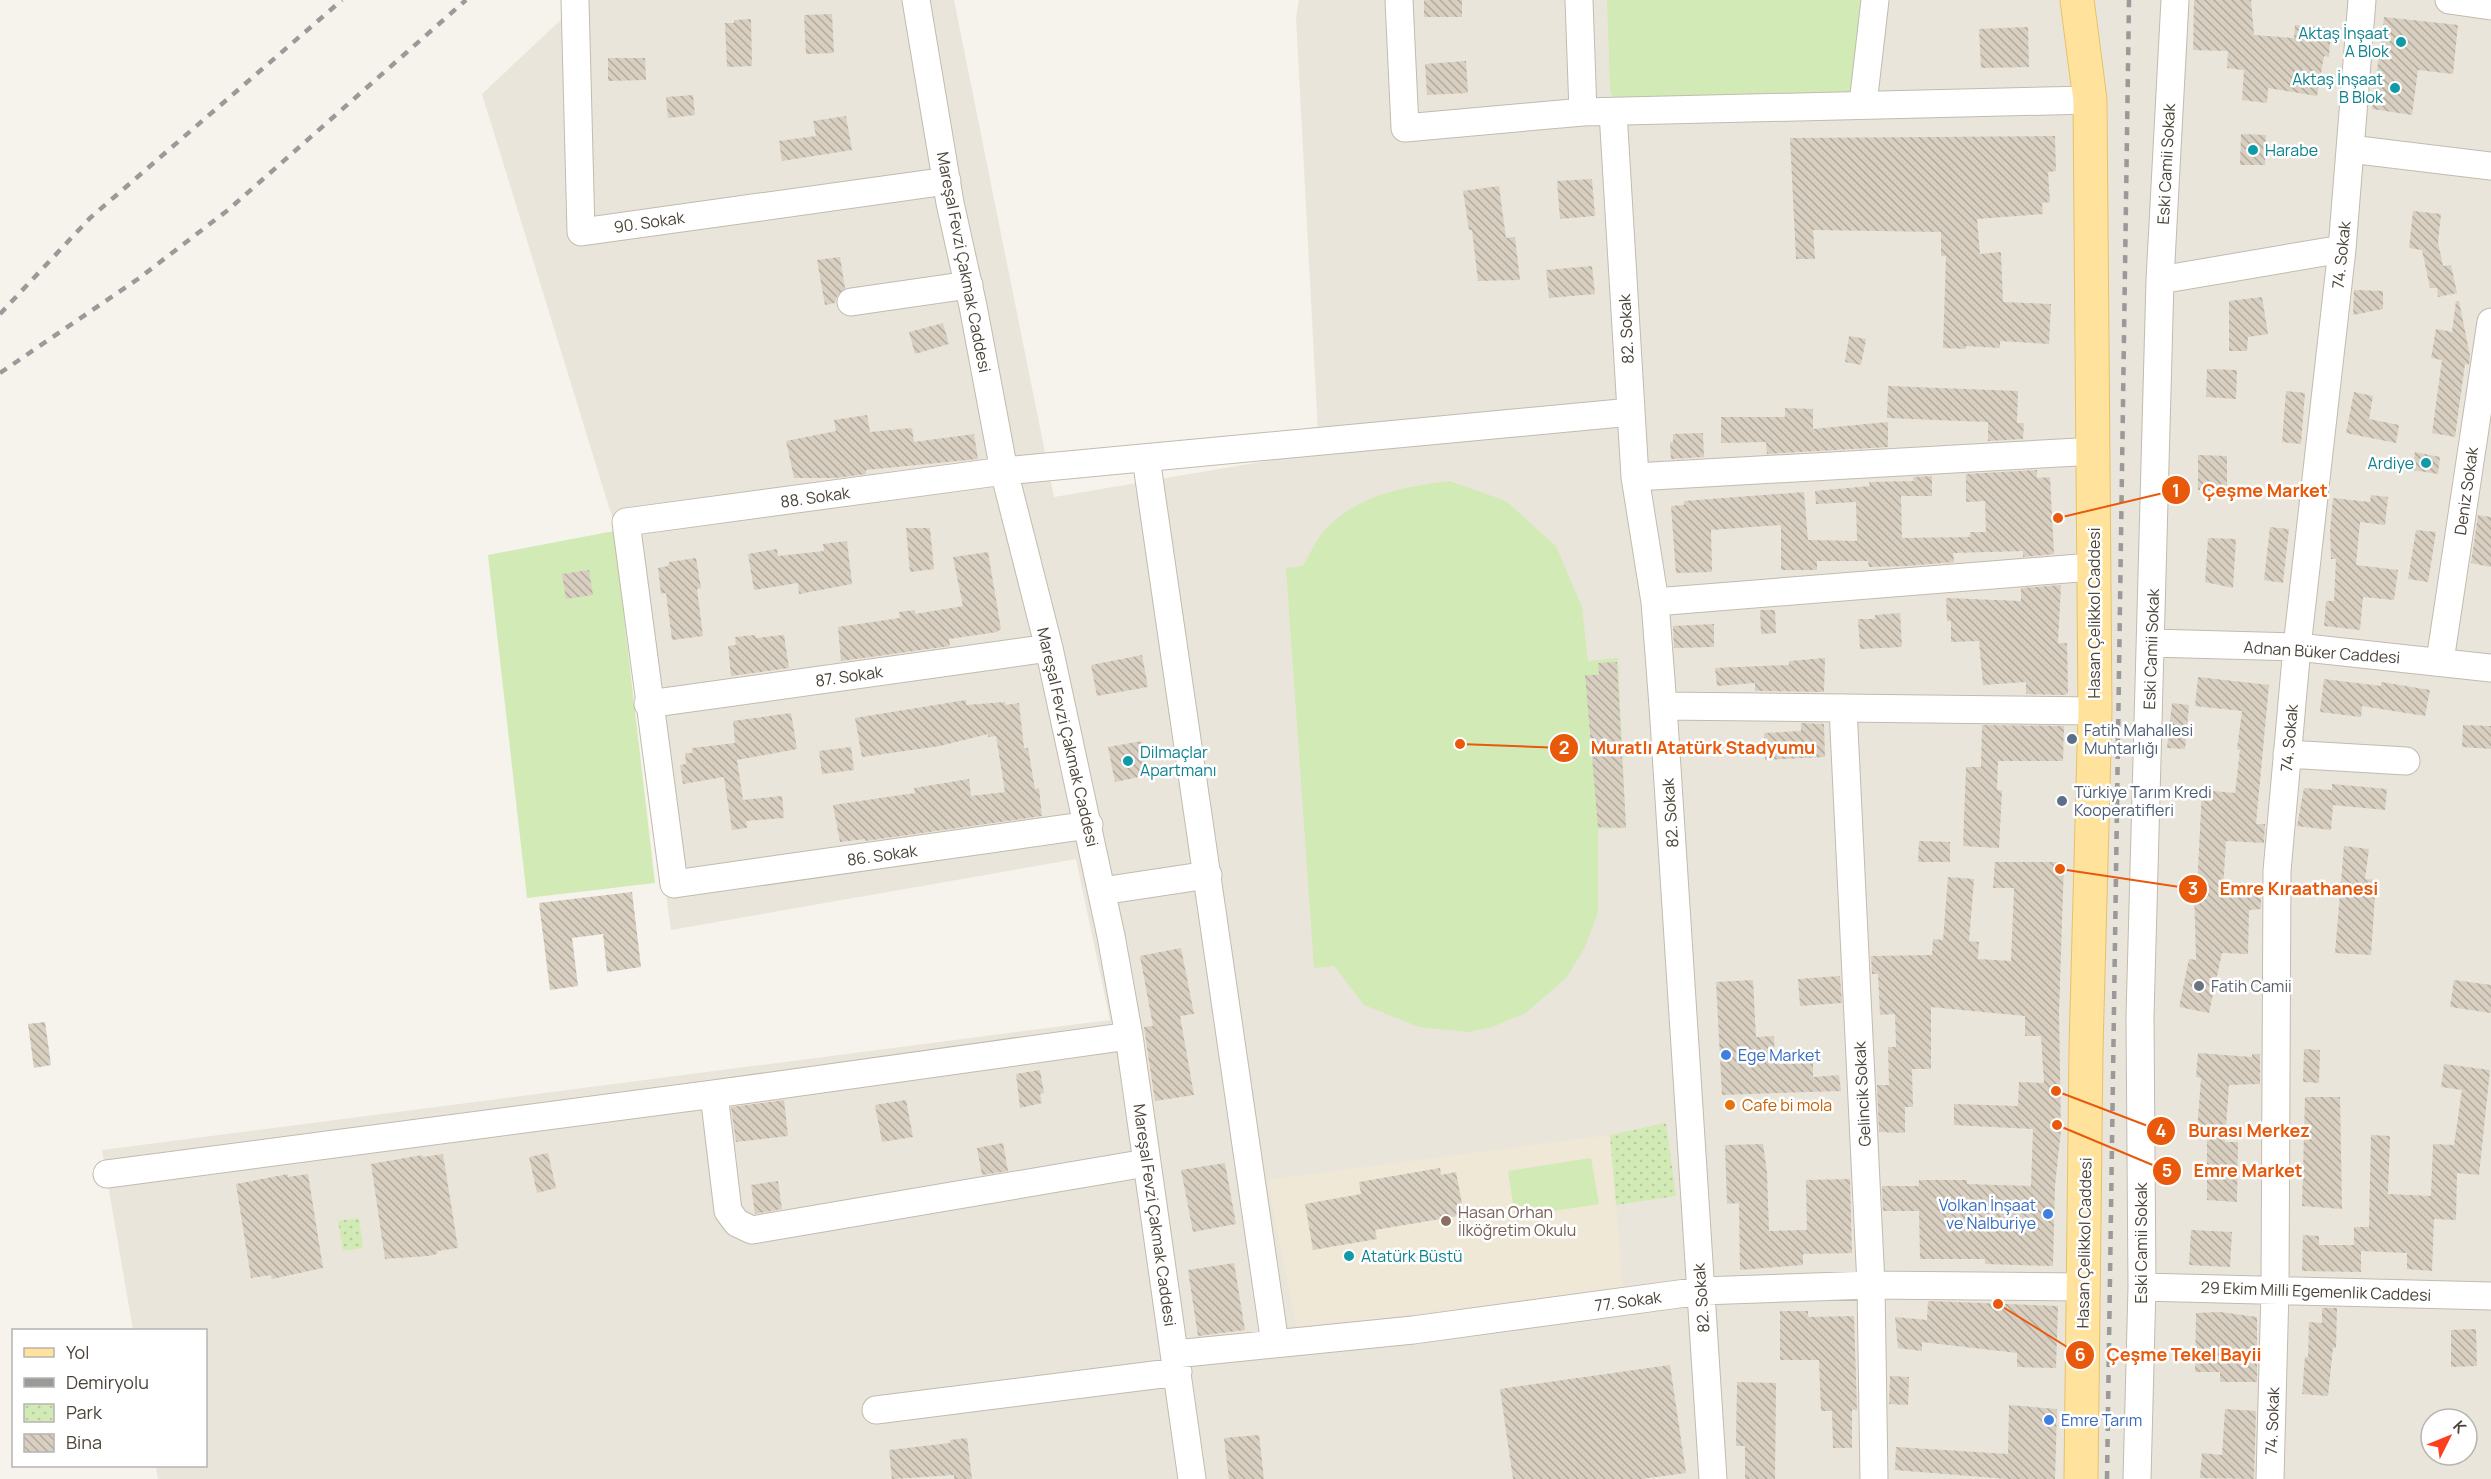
<svg xmlns="http://www.w3.org/2000/svg" width="2491" height="1479" viewBox="0 0 2491 1479" font-family="Manrope,sans-serif">
<style>
.residential{fill:#eae5da;fill-rule:evenodd}
.education{fill:#efe8d6}
.green{fill:#d2eab5}
.park{fill:url(#park-dots)}
.building{fill:url(#building-back-hatch)}
.lines{fill:none;stroke-linecap:round;stroke-linejoin:round}
.minor-casing{stroke:#c2bbae;stroke-width:29}
.major-casing{stroke:#e6c16a;stroke-width:35}
.minor{stroke:#fff;stroke-width:27}
.major{stroke:#ffe39c;stroke-width:33}
.rail{stroke:#9a9a9a;stroke-width:4.5;stroke-dasharray:8 8;stroke-linecap:butt}
.culture-dot{fill:#0f9aa8;stroke:#fff;stroke-width:2}
.service-dot{fill:#5c6f8a;stroke:#fff;stroke-width:2}
.worship-dot{fill:#6b7280;stroke:#fff;stroke-width:2}
.shop-dot{fill:#3f7fe0;stroke:#fff;stroke-width:2}
.food-dot{fill:#e8710a;stroke:#fff;stroke-width:2}
.education-dot{fill:#8d6e63;stroke:#fff;stroke-width:2}
.labels{text-anchor:middle;stroke-width:5;stroke-linejoin:round;paint-order:stroke}
.culture-label{font-size:16px;fill:#0d838f;stroke:#fff;text-anchor:end}
.street-label{font-size:16px;fill:#4b4439;stroke:#fff}
.service-label{font-size:16px;fill:#4e5e75;stroke:#fff;text-anchor:start}
.worship-label{font-size:16px;fill:#5b616d;stroke:#fff;text-anchor:start}
.shop-label{font-size:16px;fill:#366cbe;stroke:#fff;text-anchor:start}
.food-label{font-size:16px;fill:#c56008;stroke:#fff;text-anchor:start}
.education-label{font-size:16px;fill:#785e54;stroke:#fff;text-anchor:start}
.leader{fill:none;stroke:#e8590c;stroke-width:2}
.callout-dot{fill:#e8590c;stroke:#fff;stroke-width:2}
.mark-label{font-size:18px;text-anchor:middle;font-weight:bold;fill:#fff}
.callout-label{font-size:18px;text-anchor:middle;font-weight:bold;fill:#e8590c;stroke:#fff;stroke-width:5;stroke-linejoin:round;paint-order:stroke}
</style>
<defs>
<pattern id="park-dots" width="8" height="8" patternUnits="userSpaceOnUse" patternTransform="scale(1.5)"><rect width="8" height="8" fill="#d2eab5"/><path d="M2 2h.1M6 6h.1" fill="none" stroke="#b6ca9c" stroke-width="1.8" stroke-linecap="round"/></pattern>
<pattern id="building-back-hatch" width="6" height="6" patternUnits="userSpaceOnUse" patternTransform="scale(1.5)"><rect width="6" height="6" fill="#d8cfc1"/><path d="M-1 5l2 2M0 0l6 6M5-1l2 2" fill="none" stroke="#b1aa9e"/></pattern>
</defs>
<rect width="100%" height="100%" fill="#f6f3ec"/>
<path class="residential" d="M582,0H954L1054,497L1319,452L1296,17L1299,0H2491V1479H158L156,1466H206V1330H133L102,1150L1110,1020L1076,859L671,930L612,517L482,94ZM2431,1419H2467V1455H2431Z"/>
<path class="education" d="M1610,1135L1623,1287L1297,1330L1267,1180Z"/>
<path class="green" d="M1607,0H1881L1870,92L1614,103L1610,88Z
M1450,481L1506,501L1556,546L1582,607L1588,661L1618,658L1626,828L1598,829V912L1585,947L1567,977L1526,1013L1492,1027L1469,1032L1419,1027L1364,1005L1334,966L1314,968L1286,568L1303,566C1310,554 1316,540 1325,530C1358,494 1404,487 1450,481Z
M614,531L655,883L527,898L488,555Z
M1591,1158L1599,1204L1515,1217L1508,1171Z"/>
<path class="park" d="M1666,1123L1676,1196L1616,1205L1610,1135Z
M359,1218L363,1248L343,1251L338,1221Z"/>
<path class="building" d="M1424,0H1462V17H1424Z
M2194,0H2251L2254,35L2294,38L2295,25L2331,28L2329,57L2324,56L2317,96L2268,88L2267,103L2242,100L2244,70L2227,68L2228,51L2193,50Z
M832,14L834,53L806,54L804,15Z
M2384,17L2458,25L2453,74L2418,70L2412,115L2372,109Z
M751,19L752,66L727,67L725,23H734V20Z
M2028,27L2029,67L1981,68L1979,29Z
M608,58H645L646,80L608,81Z
M1466,61L1468,93L1427,95L1425,64Z
M693,95L695,115L668,118L666,97Z
M846,116L852,150L782,161L779,141L816,136L813,121Z
M2241,134L2266,135L2265,165H2240Z
M2055,136L2056,171L2048,172L2050,202L2042,203L2043,214L1977,219L1980,254L2001,252L2003,302L2051,304L2049,344L2000,341V348L1966,346V349L1943,348L1946,256H1941V232L1813,230L1815,259H1796L1790,138Z
M1592,179L1595,216L1560,219L1557,181Z
M1499,186L1506,238L1515,237L1520,280L1478,281L1472,230H1469L1463,191Z
M2413,211L2441,214L2438,242L2443,266L2451,265L2457,293L2438,297L2437,288H2430L2422,250L2409,248Z
M840,257L845,288L837,296L835,303L825,305L817,260Z
M1592,266L1595,294L1549,298L1546,270Z
M2354,290L2383,291V309L2353,315Z
M2262,297L2268,334L2248,337L2247,351H2229V301Z
M2456,301H2459L2470,356L2469,365L2465,364L2455,437L2432,433L2442,360L2431,358L2436,329L2452,332Z
M943,323L949,344L915,354L909,332Z
M1849,336L1866,339L1861,365L1845,362Z
M2207,369L2237,370L2236,399L2206,397Z
M1888,386L2018,391L2017,423H2024L2023,439L1988,441V422L1887,418Z
M2286,391L2305,393L2301,444L2282,442Z
M2354,392L2373,396L2369,419L2399,425L2396,443L2346,433Z
M1785,408L1813,409V429L1888,422V447L1767,454L1766,442L1721,443V417H1785Z
M867,415L870,432L912,428L914,442L974,434L978,459L866,470V474L835,478H794L786,441L836,431L834,420Z
M1703,433L1704,457L1671,459L1670,442H1673V434Z
M2415,452L2440,457L2438,474L2412,470Z
M2198,455L2227,456V491L2198,490Z
M2037,470V478L2050,477L2054,554L2023,557V551L1953,553L1954,562L1906,566L1869,567L1868,561H1817V570H1781V525L1711,530L1712,572L1676,573L1671,506L1684,505V501L1804,492L1808,540L1857,541L1856,502L1816,504L1815,491L1870,486L1869,482L1914,481L1913,477L1932,476V496H1901L1902,538L1970,537V532H1986L1985,501L1966,502V474Z
M2371,495L2388,497L2385,525L2360,522L2356,565L2398,570L2394,600L2363,597L2360,630L2324,626L2326,601H2334L2336,559H2331L2330,531L2333,498L2370,502Z
M2478,515L2491,517V567L2471,563Z
M2270,527L2289,529L2283,583L2264,580Z
M906,528H930L934,569L910,572Z
M2416,530L2436,532L2428,582L2408,579Z
M2208,538L2236,539L2233,588L2205,582Z
M847,541L852,584L799,594L798,583L754,590L748,554L777,549L778,556L824,551L823,544Z
M988,552L1001,629L997,632L949,639L950,646L841,661L838,627L900,618L899,612L915,610V614L963,606L953,557Z
M696,558L701,588L697,589L703,636L672,640L666,593L661,594L658,568L668,566L669,562Z
M589,570L593,595L566,599L562,574Z
M2061,585L2058,643H2067L2068,693L2065,695L2026,694V682L1983,685L1979,641L1951,642V621H1947L1946,598L2021,601V588Z
M1760,610H1775L1776,633L1761,634Z
M1900,613L1902,647L1860,649L1858,619H1875V615Z
M1714,624V647L1674,648L1673,626Z
M755,635L756,638L784,635L789,668L731,676L728,646L736,645L735,637Z
M1142,655L1148,687L1097,696L1091,665Z
M1825,658L1824,692L1755,691V683L1717,686L1715,668L1789,665V661Z
M1617,662L1626,828L1598,827L1585,675H1599L1598,663Z
M2198,677L2269,685L2256,824H2265L2264,843L2226,841L2223,889L2261,890V909L2249,910L2248,954L2222,953L2209,1013L2179,1007L2189,959L2196,960L2194,888H2197L2202,790L2235,793L2240,750L2237,749L2242,711L2195,706Z
M2324,679L2381,686V682L2430,690L2425,716L2362,706L2361,717L2320,712Z
M966,700V705L1005,702V705L1019,703L1024,748H1028L1035,789L1039,788L1042,816L865,841V839L840,842L833,805L915,793L914,788L969,779L971,796L1005,792L996,736L988,737V734L940,746L862,757L855,718Z
M2172,703L2189,705L2185,749L2167,748Z
M791,713L797,749L737,760L743,800L782,796L784,818L746,821L747,828L732,830L724,777L683,784L680,765L686,764L685,753H692V748L735,743L733,721Z
M1801,723L1824,724L1825,757L1765,760L1764,733L1801,731Z
M1982,725L2064,726L2063,761H1998L1997,790L2002,791L1999,848L1963,846L1966,767H1981Z
M2463,725L2491,726V749L2462,747Z
M1142,741L1149,775L1115,782L1108,747Z
M851,747L854,770L822,774L819,751Z
M2332,784L2387,789L2385,810L2333,805L2331,830L2297,826L2304,788L2332,790Z
M1919,841L1950,842V862H1918Z
M2344,846L2369,849L2365,879L2376,880L2371,955L2335,953Z
M1995,862H2064L2059,1013L2061,1130L2055,1186L2053,1266L1985,1264V1259H1920L1919,1211H1883L1882,1186H1919V1180H1967V1184L2031,1186L2033,1129L1954,1125V1104L2018,1106L2019,1082L2044,1083L2041,1036H2025V1016L1931,1007V1069H1912L1913,1107H1905V1133L1879,1132L1877,1085H1889L1888,1047H1896L1895,1014L1880,1015L1878,974H1872L1871,956L1932,955L1933,939L1943,940L1948,877L1974,879L1969,941L1979,942L1978,959L2011,961L2014,888H1993Z
M632,892L641,967L607,972L603,934L572,938L578,986L550,990L539,903Z
M1181,948L1194,1014L1180,1016L1194,1095L1155,1101L1144,1027L1153,1026L1140,956Z
M1840,976L1842,1003L1800,1006L1798,979Z
M1753,980L1756,1037L1774,1036L1775,1064L1813,1063V1077L1839,1075L1841,1091L1722,1095L1716,982Z
M2454,980L2491,985V1013L2450,1007Z
M45,1022L51,1065L34,1068L28,1024Z
M2304,1049L2320,1050L2319,1083L2303,1082Z
M2198,1053L2252,1057V1054H2260V1084L2229,1085L2225,1142H2238L2237,1202L2207,1200V1132H2197L2201,1078L2196,1077Z
M2444,1064L2490,1070L2479,1175L2457,1173L2456,1220L2434,1219L2432,1271L2407,1269V1253L2361,1251V1272L2302,1271L2303,1235L2319,1236V1245H2354V1227H2369L2371,1135L2390,1136L2388,1194L2431,1196L2433,1144L2454,1145L2462,1090L2441,1087Z
M1040,1070L1044,1093L1040,1094L1042,1103L1020,1108L1016,1074Z
M2305,1097H2340L2342,1209L2302,1206Z
M784,1100L788,1136L736,1142L731,1107Z
M906,1100L913,1137L882,1142L875,1105Z
M1003,1143L1008,1171L982,1175L977,1148Z
M1763,1144L1767,1173L1769,1231L1807,1230L1806,1180L1850,1179L1852,1253L1803,1254V1265L1740,1270L1739,1203L1727,1204L1725,1145Z
M548,1153L556,1188L537,1193L529,1157Z
M443,1154L458,1248L437,1251V1254L428,1256L385,1259L371,1164L422,1155L423,1157Z
M1225,1163L1236,1224L1193,1232L1181,1170Z
M1440,1168L1441,1175L1456,1172L1464,1215L1375,1230L1377,1239L1313,1250L1305,1204L1361,1194L1359,1182Z
M288,1174V1177L308,1174L323,1268L272,1279L271,1275L251,1278L236,1184Z
M778,1181L782,1209L755,1214L751,1185Z
M2191,1230L2232,1232L2230,1267L2189,1265Z
M1234,1263L1245,1330L1198,1336L1188,1270Z
M1928,1301L2058,1306L2056,1368L2017,1367V1353L1922,1342V1351L1898,1348L1895,1317L1927,1320Z
M2322,1308H2337L2336,1348H2333L2328,1396L2302,1394L2305,1357H2308L2309,1322L2322,1323Z
M1780,1311H1808V1317L1854,1316L1857,1410H1852V1448H1833L1832,1411H1821L1819,1360H1780Z
M2220,1312L2257,1317V1382H2220V1372H2195L2196,1313Z
M2476,1329L2477,1366L2451,1367V1330Z
M1670,1365L1686,1473L1641,1479H1513L1500,1389Z
M1890,1376L1909,1377L1908,1405L1889,1404Z
M1737,1382L1776,1383L1775,1479H1745V1446H1736Z
M2009,1405L2057,1409L2055,1479H2008L1895,1470L1896,1447L2008,1454Z
M2225,1409L2256,1411L2254,1479L2200,1478L2202,1453L2222,1455Z
M1259,1435L1264,1479H1229L1224,1438Z
M967,1438L972,1479H954V1475L892,1479L889,1450L950,1443V1440Z"/>
<g class="lines">
<g class="minor-casing">
<path id="minor" d="M575,0L581,232L947,181
M916,0L950,203L973,306L1004,471L1049,648L1111,936L1129,1036L1192,1479
M1399,0L1405,128L1583,112L2090,100
M1579,0L1583,112
M2449,0L2491,6
M1863,104L1875,0
M1613,112L1635,477L1655,602L1663,706L1713,1479
M2350,149L2491,166
M2160,280L2342,249
M851,302L969,285
M1146,458L1275,1344
M1635,477L2078,452
M1655,602L2079,568L2094,569
M2151,643L2297,647L2491,668
M2440,661L2491,322
M648,704L1049,648
M1663,706L2095,711
M1843,708L1871,1285L1874,1479
M2287,754L2406,761
M1089,825L674,884L626,522L1004,471L1631,412
M1102,891L1208,875
M714,1094L728,1211L737,1223L752,1230L1146,1163
M107,1174L714,1094L1129,1036
M2142,1287L2491,1296
M1175,1354L1413,1330L1701,1291L1871,1285L2084,1287
M876,1410L1178,1372
M2137,1479L2142,1287L2140,1017L2160,280L2175,0
M2270,1479L2275,1289L2277,871L2297,647L2342,249L2362,0"/>
</g>
<g class="major-casing">
<path id="major" d="M2077,0L2090,100L2095,711L2086,1049L2081,1479"/>
</g>
<use href="#minor" class="minor"/>
<use href="#major" class="major"/>
<path class="rail" d="M0,314L90,218L342,0
M0,373L138,279L228,210L466,0
M2107,1479L2129,0"/>
</g>
<g class="culture-dot">
<circle cx="2401" cy="42" r="6"/>
<circle cx="2395" cy="88" r="6"/>
<circle cx="2253" cy="150" r="6"/>
<circle cx="2426" cy="463" r="6"/>
<circle cx="1128" cy="761" r="6"/>
<circle cx="1349" cy="1256" r="6"/>
</g>
<g class="service-dot">
<circle cx="2072" cy="739" r="6"/>
<circle cx="2062" cy="801" r="6"/>
</g>
<circle class="worship-dot" cx="2199" cy="986" r="6"/>
<g class="shop-dot">
<circle cx="1726" cy="1055" r="6"/>
<circle cx="2048" cy="1214" r="6"/>
<circle cx="2049" cy="1420" r="6"/>
</g>
<circle class="food-dot" cx="1730" cy="1105" r="6"/>
<circle class="education-dot" cx="1446" cy="1221" r="6"/>
<g class="labels">
<g class="culture-label">
<text x="2389" y="39">Aktaş İnşaat<tspan x="2389" dy="18">A Blok</tspan></text>
<text x="2383" y="85">Aktaş İnşaat<tspan x="2383" dy="18">B Blok</tspan></text>
<text x="2265" y="156" text-anchor="start">Harabe</text>
<text x="2414" y="469">Ardiye</text>
<text x="1140" y="758" text-anchor="start">Dilmaçlar<tspan x="1140" dy="18">Apartmanı</tspan></text>
<text x="1361" y="1262" text-anchor="start">Atatürk Büstü</text>
</g>
<g class="street-label">
<text transform="translate(2166 164) rotate(-87)" y="6">Eski Camii Sokak</text>
<text transform="translate(649 222) rotate(-8)" y="6">90. Sokak</text>
<text transform="translate(2341 255) rotate(-84)" y="6">74. Sokak</text>
<text transform="translate(964 262) rotate(79)" y="6">Mareşal Fevzi Çakmak Caddesi</text>
<text transform="translate(1626 329) rotate(-93)" y="6">82. Sokak</text>
<text transform="translate(2466 491) rotate(-82)" y="6">Deniz Sokak</text>
<text transform="translate(815 497) rotate(-8)" y="6">88. Sokak</text>
<text transform="translate(2094 613) rotate(-90)" y="6">Hasan Çelikkol Caddesi</text>
<text transform="translate(2151 649) rotate(-88)" y="6">Eski Camii Sokak</text>
<text transform="translate(2322 652) rotate(4)" y="6">Adnan Büker Caddesi</text>
<text transform="translate(849 676) rotate(-8)" y="6">87. Sokak</text>
<text transform="translate(1068 737) rotate(77)" y="6">Mareşal Fevzi Çakmak Caddesi</text>
<text transform="translate(2289 738) rotate(-85)" y="6">74. Sokak</text>
<text transform="translate(1670 813) rotate(-94)" y="6">82. Sokak</text>
<text transform="translate(882 855) rotate(-8)" y="6">86. Sokak</text>
<text transform="translate(1862 1094) rotate(-93)" y="6">Gelincik Sokak</text>
<text transform="translate(1155 1215) rotate(82)" y="6">Mareşal Fevzi Çakmak Caddesi</text>
<text transform="translate(2084 1243) rotate(-89)" y="6">Hasan Çelikkol Caddesi</text>
<text transform="translate(2141 1243) rotate(-90)" y="6">Eski Camii Sokak</text>
<text transform="translate(2316 1291) rotate(2)" y="6">29 Ekim Milli Egemenlik Caddesi</text>
<text transform="translate(1701 1298) rotate(-94)" y="6">82. Sokak</text>
<text transform="translate(1628 1301) rotate(-8)" y="6">77. Sokak</text>
<text transform="translate(2272 1421) rotate(-88)" y="6">74. Sokak</text>
</g>
<g class="service-label">
<text x="2084" y="736">Fatih Mahallesi<tspan x="2084" dy="18">Muhtarlığı</tspan></text>
<text x="2074" y="798">Türkiye Tarım Kredi<tspan x="2074" dy="18">Kooperatifleri</tspan></text>
</g>
<g class="worship-label">
<text x="2211" y="992">Fatih Camii</text>
</g>
<g class="shop-label">
<text x="1738" y="1061">Ege Market</text>
<text x="2036" y="1211" text-anchor="end">Volkan İnşaat<tspan x="2036" dy="18">ve Nalburiye</tspan></text>
<text x="2061" y="1426">Emre Tarım</text>
</g>
<g class="food-label">
<text x="1742" y="1111">Cafe bi mola</text>
</g>
<g class="education-label">
<text x="1458" y="1218">Hasan Orhan<tspan x="1458" dy="18">İlköğretim Okulu</tspan></text>
</g>
</g>
<path class="leader" d="M2058 518L2176 490M1460 744L1564 748M2060 869L2193 889M2056 1091L2161 1131M2057 1125L2167 1171M1998 1304L2080 1355"/>
<g class="callout-dot">
<circle cx="2058" cy="518" r="6"/>
<circle cx="1460" cy="744" r="6"/>
<circle cx="2060" cy="869" r="6"/>
<circle cx="2056" cy="1091" r="6"/>
<circle cx="2057" cy="1125" r="6"/>
<circle cx="1998" cy="1304" r="6"/>
<circle cx="2176" cy="490" r="15"/>
<circle cx="1564" cy="748" r="15"/>
<circle cx="2193" cy="889" r="15"/>
<circle cx="2161" cy="1131" r="15"/>
<circle cx="2167" cy="1171" r="15"/>
<circle cx="2080" cy="1355" r="15"/>
</g>
<g class="mark-label">
<text x="2176" y="497">1</text>
<text x="1564" y="754">2</text>
<text x="2193" y="895">3</text>
<text x="2161" y="1137">4</text>
<text x="2167" y="1177">5</text>
<text x="2080" y="1361">6</text>
</g>
<g class="callout-label">
<text x="2265" y="497">Çeşme Market</text>
<text x="1703" y="754">Muratlı Atatürk Stadyumu</text>
<text x="2299" y="895">Emre Kıraathanesi</text>
<text x="2249" y="1137">Burası Merkez</text>
<text x="2248" y="1177">Emre Market</text>
<text x="2184" y="1361">Çeşme Tekel Bayii</text>
</g>
<rect x="12" y="1329" width="195" height="138" fill="#ffffff" stroke="#b7b4b0" stroke-width="1.5"/>
<rect x="24" y="1348" width="30" height="9" fill="#ffe39c" stroke="#b7b4b0" stroke-width="1.5"/>
<text x="66" y="1359" font-size="18" fill="#4b4439">Yol</text>
<rect x="24" y="1378" width="30" height="9" fill="#9a9a9a" stroke="#b7b4b0" stroke-width="1.5"/>
<text x="66" y="1389" font-size="18" fill="#4b4439">Demiryolu</text>
<rect x="24" y="1404" width="30" height="18" fill="url(#park-dots)" stroke="#b7b4b0" stroke-width="1.5"/>
<text x="66" y="1419" font-size="18" fill="#4b4439">Park</text>
<rect x="24" y="1434" width="30" height="18" fill="url(#building-back-hatch)" stroke="#b7b4b0" stroke-width="1.5"/>
<text x="66" y="1449" font-size="18" fill="#4b4439">Bina</text>
<g transform="translate(2449 1437) rotate(47)"><circle r="28" fill="#ffffff" stroke="#b7b4b0" stroke-width="1.5"/>
<path d="M0-4.5L10 22L0 15L-10 22Z" fill="#fc3f1d"/>
<text y="-9" font-size="16" font-weight="bold" text-anchor="middle" fill="#4b4439">K</text>
</g>
</svg>
